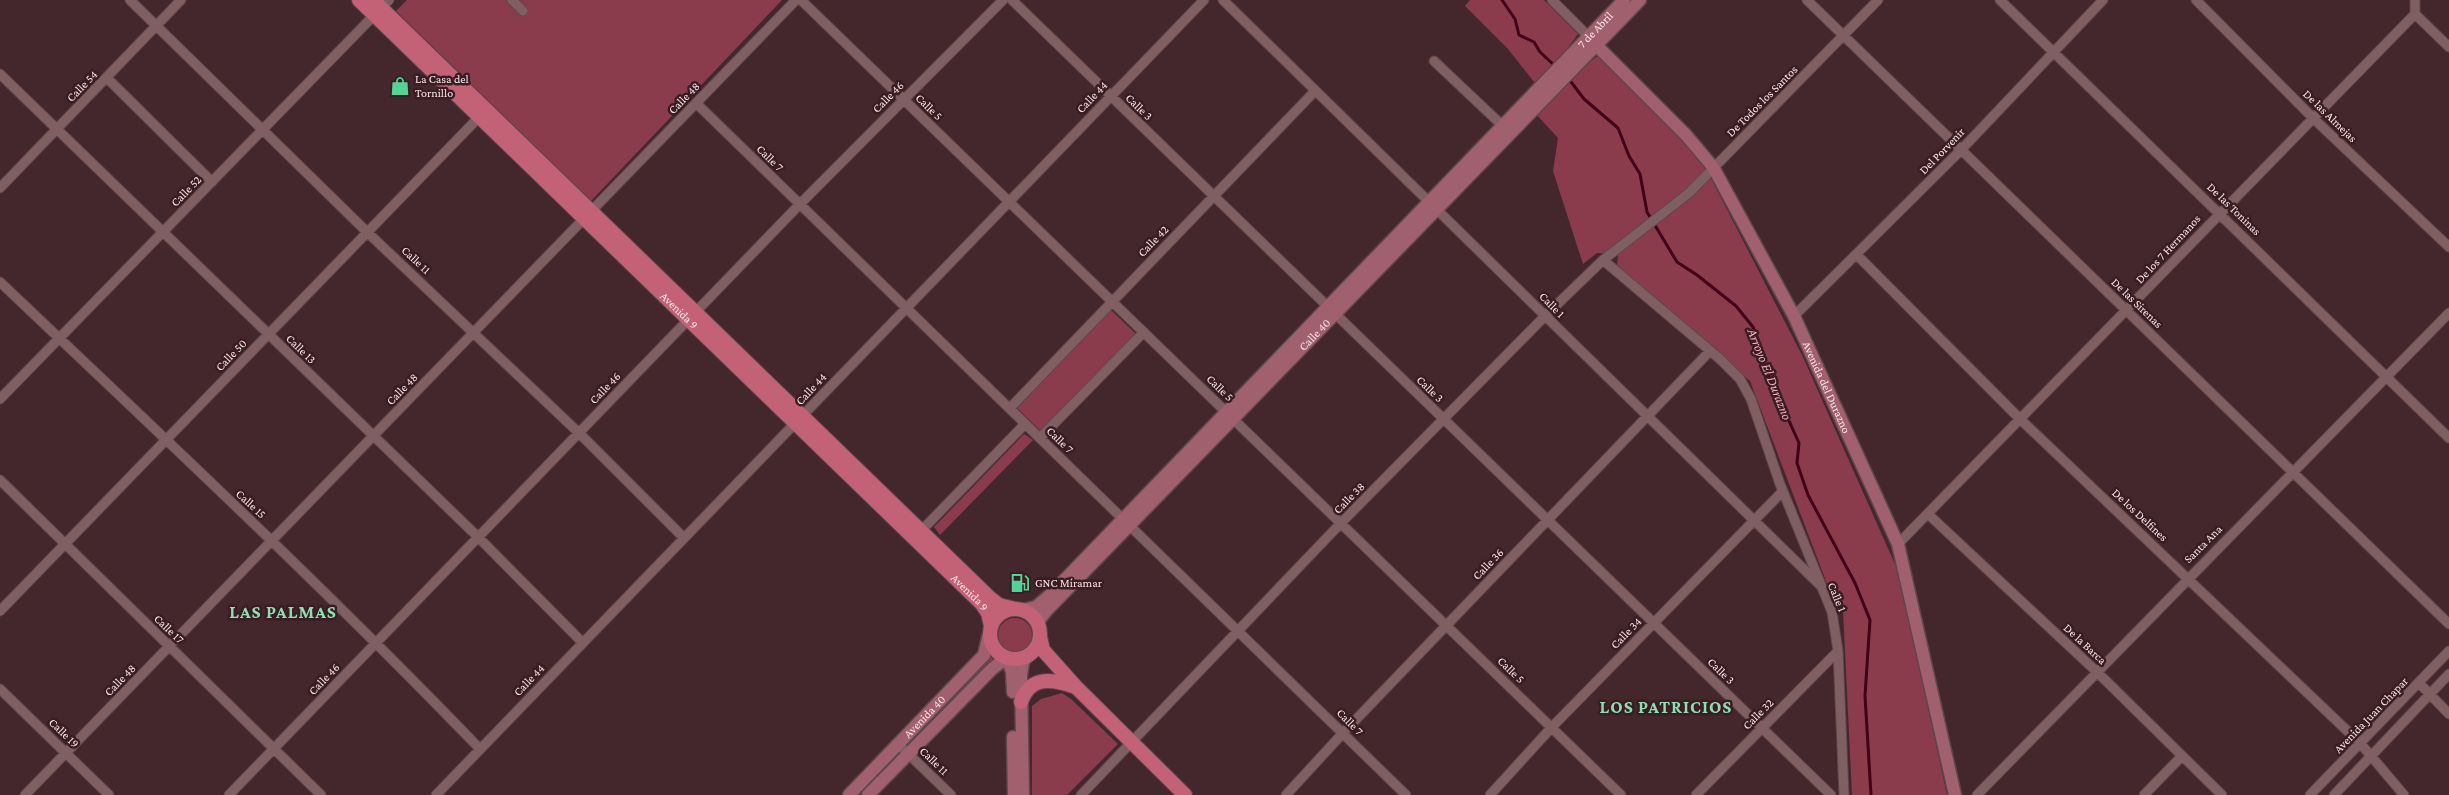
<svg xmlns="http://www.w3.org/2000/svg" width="2449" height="795" viewBox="0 0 2449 795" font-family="'Crimson Pro',serif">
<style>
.green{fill:#8a3c4d}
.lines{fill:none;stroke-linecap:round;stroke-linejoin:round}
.stream{stroke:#410015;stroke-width:3}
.minor-casing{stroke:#5f464b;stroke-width:11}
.secondary-casing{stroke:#5f464b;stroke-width:15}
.primary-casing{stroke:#5f464b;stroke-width:16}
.minor{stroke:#805f63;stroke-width:9}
.secondary{stroke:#a1606d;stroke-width:12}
.primary{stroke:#c36276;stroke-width:14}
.labels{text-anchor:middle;stroke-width:5;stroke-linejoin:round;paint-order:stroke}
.street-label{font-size:12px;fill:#f8e3e6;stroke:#391d22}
.poi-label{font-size:12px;fill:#f8e3e6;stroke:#391d22;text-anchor:start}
.water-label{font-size:14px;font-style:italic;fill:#f7abb7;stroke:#391d22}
.district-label{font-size:18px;font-weight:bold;letter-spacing:1px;fill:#8edeb2;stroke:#391d22}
</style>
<rect width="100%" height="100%" fill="#44272c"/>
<path class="green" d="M407,0H782L591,201L396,11Z
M1470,0H1544L1578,34L1558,61L1535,83L1508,49L1465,6Z
M1599,55L1703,163L1803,357L1898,571L1947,795H1852L1843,610L1829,589L1750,381L1617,267L1618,254L1597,253L1583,264L1553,171L1558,138L1536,114L1573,75Z
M1111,310L1136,334L1042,432L1017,408Z
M1024,434L1033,440L940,535L934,527Z
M998 635a17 17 0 1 1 34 0a17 17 0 1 1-34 0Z
M990,656L994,660L917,737L915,735Z
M1062,693L1071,699L1118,744L1067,795H1032V706L1041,699Z"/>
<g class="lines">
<path class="stream" d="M1502,0L1515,19L1519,35L1534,42L1540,52L1556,67
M1568,78L1584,99L1618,128L1629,156L1640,174L1647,212L1677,262L1697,275L1736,306L1753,327L1759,342L1762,361L1799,443L1797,463L1808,495L1855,583L1870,620L1865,696L1871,795"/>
<g class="minor-casing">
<path id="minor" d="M130,0L367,232L579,433L684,538
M512,0L523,11
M801,0L1621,795
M1012,0L1831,795
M1223,0L1821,586
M1552,0L1588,36
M1807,0L2449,624
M2000,0L2449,438
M2196,0L2314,119L2449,247
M2415,0V14L2449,47
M1434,61L1506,129
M0,74L478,537L583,643
M107,78L212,182
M696,103L1406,795
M0,188L181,0
M1857,255L2019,418L2360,743L2404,795
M1603,260L1720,359L1740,379L1751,399L1780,484L1832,612L1838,651L1844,795
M0,282C162,436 325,588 480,749
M1794,316L1961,150L2103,0
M0,399L389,0
M1010,408L1315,91
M1040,438L1144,332
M0,480L321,795
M1929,515L2097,672L2222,795
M921,531L1025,424
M1898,544L2415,14
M0,611L483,113
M2419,683L2449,714
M0,689L109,795
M898,744L951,795
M25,795L796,0
M229,795L800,204L1003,0
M436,795L1204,0
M1081,795L1341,523L1545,316L1603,260L1689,193L1878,0
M1286,795L1343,733L1709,352
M1490,795L1552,727L1783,491
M1696,795L1838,651
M1977,795L2449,313
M2144,795L2182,756
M2310,795L2449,651
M2334,795L2449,674"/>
</g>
<g class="secondary-casing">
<g id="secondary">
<path id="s1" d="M1591,40L1686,135L1713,167L1794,316L1898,544L1955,795"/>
<path id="s2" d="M1022,610L1036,607L1050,595L1624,0"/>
<path id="s3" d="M1038,625L1039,620L1047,610L1640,0"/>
<path d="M1007,658L1012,672L1013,692"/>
<path d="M1013,737L1014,795"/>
<path id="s4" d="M849,795L984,655L989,634"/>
<path d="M868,795L992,669L1006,658"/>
<path d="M1023,795L1021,676L1023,662L1027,656"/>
</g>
</g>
<g class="primary-casing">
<g id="primary">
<path id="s5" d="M359,0L982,604L988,613L991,626"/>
<path d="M373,0L990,598L999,605L1015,609"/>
<circle cx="1015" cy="634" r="25"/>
<path d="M1040,637L1043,650L1076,687L1185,795"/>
<path d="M1021,702C1030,675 1053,679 1075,687"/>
</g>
</g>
<use href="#minor" class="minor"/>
<use href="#secondary" class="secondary"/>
<use href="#primary" class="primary"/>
</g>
<defs>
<g id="shop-bare" transform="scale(1.5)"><path d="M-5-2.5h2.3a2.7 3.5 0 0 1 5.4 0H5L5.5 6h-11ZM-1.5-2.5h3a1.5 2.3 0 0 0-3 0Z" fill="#54d396" stroke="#391d22" stroke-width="2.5" paint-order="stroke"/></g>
<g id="fuel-bare" transform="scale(1.5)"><path d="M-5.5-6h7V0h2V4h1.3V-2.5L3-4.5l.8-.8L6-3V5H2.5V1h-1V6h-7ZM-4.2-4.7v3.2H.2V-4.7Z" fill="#54d396" stroke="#391d22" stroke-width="2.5" paint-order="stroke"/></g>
</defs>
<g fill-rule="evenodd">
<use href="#shop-bare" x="400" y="86"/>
<use href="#fuel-bare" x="1020" y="583"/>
</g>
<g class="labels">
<g class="street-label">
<text dy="4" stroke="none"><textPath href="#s2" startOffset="818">7 de Abril</textPath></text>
<text transform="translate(82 86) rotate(-46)" y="4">Calle 54</text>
<text transform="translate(888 97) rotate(-45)" y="4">Calle 46</text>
<text transform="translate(1092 97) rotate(-46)" y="4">Calle 44</text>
<text transform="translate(684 98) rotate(-46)" y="4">Calle 48</text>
<text transform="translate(1762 101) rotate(-45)" y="4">De Todos los Santos</text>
<text transform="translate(929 107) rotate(44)" y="4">Calle 5</text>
<text transform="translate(1139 107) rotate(44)" y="4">Calle 3</text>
<text transform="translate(2330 116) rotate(44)" y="4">De las Almejas</text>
<text transform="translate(1942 151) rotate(-46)" y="4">Del Porvenir</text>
<text transform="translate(770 158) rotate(44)" y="4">Calle 7</text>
<text transform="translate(186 191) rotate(-46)" y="4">Calle 52</text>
<text transform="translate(2234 209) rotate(44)" y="4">De las Toninas</text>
<text transform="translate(1153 241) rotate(-46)" y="4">Calle 42</text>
<text transform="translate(2168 249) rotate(-47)" y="4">De los 7 Hermanos</text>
<text transform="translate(416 260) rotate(43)" y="4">Calle 11</text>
<text transform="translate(2137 303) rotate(44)" y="4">De las Sirenas</text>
<text transform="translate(1552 305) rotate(45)" y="4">Calle 1</text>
<text dy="4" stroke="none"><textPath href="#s5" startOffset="446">Avenida 9</textPath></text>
<text dy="4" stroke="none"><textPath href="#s3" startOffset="402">Calle 40</textPath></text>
<text transform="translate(301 349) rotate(44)" y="4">Calle 13</text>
<text transform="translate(231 355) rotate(-46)" y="4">Calle 50</text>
<text dy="4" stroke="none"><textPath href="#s1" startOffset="424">Avenida del Durazno</textPath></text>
<text transform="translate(605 388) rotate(-46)" y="4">Calle 46</text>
<text transform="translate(1220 388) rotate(44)" y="4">Calle 5</text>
<text transform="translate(402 389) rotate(-46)" y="4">Calle 48</text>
<text transform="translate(811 389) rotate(-47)" y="4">Calle 44</text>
<text transform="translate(1430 389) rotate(44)" y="4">Calle 3</text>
<text transform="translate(1060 440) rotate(44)" y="4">Calle 7</text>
<text transform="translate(1349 498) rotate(-45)" y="4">Calle 38</text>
<text transform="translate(251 504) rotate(43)" y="4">Calle 15</text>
<text transform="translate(2140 515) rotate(43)" y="4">De los Delfines</text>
<text transform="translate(2203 544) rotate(-45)" y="4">Santa Ana</text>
<text transform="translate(1488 564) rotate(-46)" y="4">Calle 36</text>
<text dy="4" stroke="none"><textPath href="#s5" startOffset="851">Avenida 9</textPath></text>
<text transform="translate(1837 597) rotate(67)" y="4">Calle 1</text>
<text transform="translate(169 629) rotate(44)" y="4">Calle 17</text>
<text transform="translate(1626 633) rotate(-46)" y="4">Calle 34</text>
<text transform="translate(2085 644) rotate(43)" y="4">De la Barca</text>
<text transform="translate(1511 670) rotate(44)" y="4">Calle 5</text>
<text transform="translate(1721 671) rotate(44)" y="4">Calle 3</text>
<text transform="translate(324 679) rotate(-46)" y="4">Calle 46</text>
<text transform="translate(120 680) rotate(-46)" y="4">Calle 48</text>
<text transform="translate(529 680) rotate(-46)" y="4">Calle 44</text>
<text transform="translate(1758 714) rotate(-45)" y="4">Calle 32</text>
<text transform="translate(2371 715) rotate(-46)" y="4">Avenida Juan Chapar</text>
<text dy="4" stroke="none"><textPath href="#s4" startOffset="109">Avenida 40</textPath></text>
<text transform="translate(1350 722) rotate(45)" y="4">Calle 7</text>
<text transform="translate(64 733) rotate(44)" y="4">Calle 19</text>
<text transform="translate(934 761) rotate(44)" y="4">Calle 11</text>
</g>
<g class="poi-label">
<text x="415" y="83">La Casa del<tspan x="415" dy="14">Tornillo</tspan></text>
<text x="1035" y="587">GNC Miramar</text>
</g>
<g class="water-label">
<text transform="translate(1770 374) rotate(68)" y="5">Arroyo El Durazno</text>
</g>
<g class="district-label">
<text x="283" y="618">LAS PALMAS</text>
<text x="1666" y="713">LOS PATRICIOS</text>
</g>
</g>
</svg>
